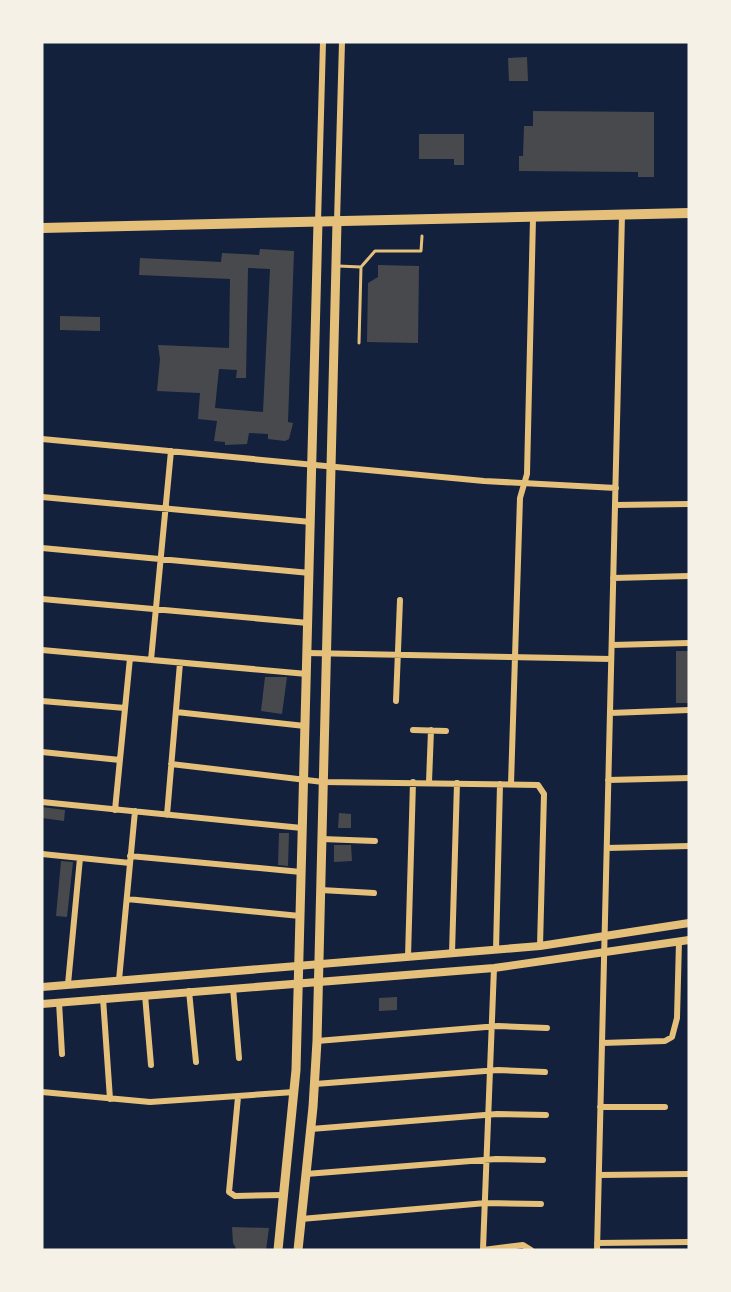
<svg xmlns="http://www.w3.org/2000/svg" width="731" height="1292" viewBox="0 0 731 1292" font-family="'Work Sans',sans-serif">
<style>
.building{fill:#48494c;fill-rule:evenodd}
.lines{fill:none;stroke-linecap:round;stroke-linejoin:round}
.service{stroke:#e5c07b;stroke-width:3}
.minor{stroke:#e5c07b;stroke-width:6}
.tertiary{stroke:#e5c07b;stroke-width:8}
.secondary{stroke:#e5c07b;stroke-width:9}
.primary{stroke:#e5c07b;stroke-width:10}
</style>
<rect width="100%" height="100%" fill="#14213d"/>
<path class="building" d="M527,57L528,81H509L508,58Z
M533,111L654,112V177H638V172L519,171V156H523L524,126H533Z
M419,134H464V165H454V159H419Z
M260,249L294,251L288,422L293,423L289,439L285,441L268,439V434L249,433L247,444L225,445V442L214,441L217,421L198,419L200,393L157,391L160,359L158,345L229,348L230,279L139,275L140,258L221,262L222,253L259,255ZM248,268L270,269L263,412L215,408L219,369L237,370L236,378H246Z
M378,265L419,266L418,343L367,342L368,283L378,277Z
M60,316L100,317V331L60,330Z
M676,651H689V703H676Z
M265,677H287L282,714L261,711Z
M42,807L65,810L64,821L42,818Z
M339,813L351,814V828H338Z
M279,833H289L288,866L278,865Z
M334,845H351L352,861L334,862Z
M61,861L73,862L67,917L56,916Z
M397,997V1010L379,1011V998Z
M232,1227L269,1228L266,1250H237L233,1243Z"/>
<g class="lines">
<path class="service" d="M338,266L361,267L375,251H421L422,236
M359,343L361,267"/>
<path class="minor" d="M337,221L342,42
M318,222L323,42
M42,439L484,481L616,488
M42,497L311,522
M615,505L689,504
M42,548L310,573
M613,578L689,576
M42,599L308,623
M612,645L689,643
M42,650L307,674
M307,653L611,659
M151,660L171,451
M42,701L125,708
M396,701L400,600
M176,712L305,726
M610,713L689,710
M413,730L446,731
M42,752L120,760
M171,764L323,782L538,785L544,794L540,946
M608,780L689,778
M429,782L431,730
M511,784L520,498L527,474L533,218
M42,802L302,828
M115,810L130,658
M167,815L180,663
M322,839L375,841
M607,848L689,846
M42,854L130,863
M130,856L301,872
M321,890L374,893
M127,899L300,916
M496,950L500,784
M452,953L457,783
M408,957L413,782
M119,980L135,811
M68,984L80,858
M233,988L239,1058
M189,991L196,1062
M145,995L151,1065
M103,998L110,1099
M59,1002L62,1054
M317,1041L498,1026L547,1028
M602,1043L665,1041L672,1037L677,1018L679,941
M315,1084L498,1070L545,1072
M42,1092L150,1102L294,1092
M238,1097L229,1192L235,1196L283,1195
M600,1107H665
M311,1129L497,1114L546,1115
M306,1174L496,1159L543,1160
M599,1175L689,1174
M301,1219L486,1203L541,1204
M597,1243L689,1242
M483,1249L494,968
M483,1250L523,1245L531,1250
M597,1250L622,215"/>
<path class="tertiary" d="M42,987L540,946L689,923
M42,1004L494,968L689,940"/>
<path class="secondary" d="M278,1250L296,1070L318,222
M298,1250L313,1107L317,1041L337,222"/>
<path class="primary" d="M42,228L689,213"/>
</g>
<rect width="731" height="1292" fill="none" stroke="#f6f1e7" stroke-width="87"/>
</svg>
